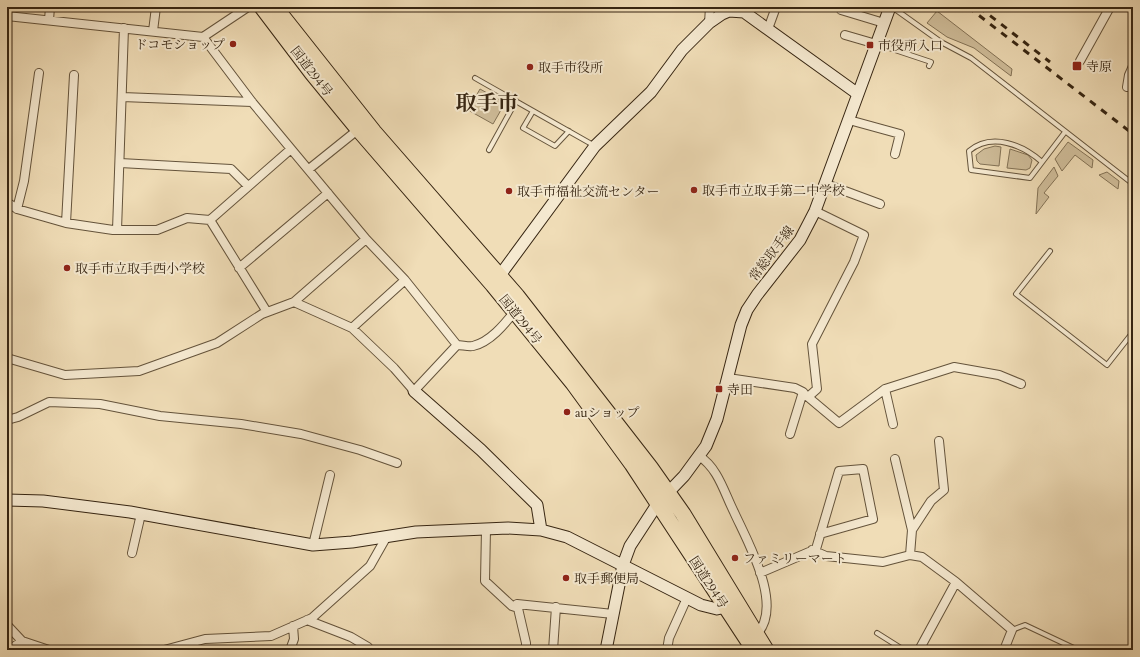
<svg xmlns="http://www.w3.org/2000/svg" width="1140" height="657" viewBox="0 0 1140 657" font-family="Cardo,'Noto Serif JP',serif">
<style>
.green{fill:#d0be9b;stroke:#837256}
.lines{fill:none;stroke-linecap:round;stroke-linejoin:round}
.lane-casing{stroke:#64533b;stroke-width:6}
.street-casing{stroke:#64533b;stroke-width:10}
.secondary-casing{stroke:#362512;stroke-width:13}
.highway-casing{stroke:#362512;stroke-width:17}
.lane{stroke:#f5e9d0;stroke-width:4}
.street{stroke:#f5e9d0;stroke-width:8}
.secondary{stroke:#f5e9d0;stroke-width:11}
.highway{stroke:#f0ddb7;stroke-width:15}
.rail{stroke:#362512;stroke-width:3;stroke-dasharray:7 7;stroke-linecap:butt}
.poi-dot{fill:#8f2418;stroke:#f5e9d0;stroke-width:1.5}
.labels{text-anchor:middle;stroke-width:4;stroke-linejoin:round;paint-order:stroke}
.poi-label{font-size:13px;fill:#362512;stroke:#f5e9d0;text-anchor:start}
.street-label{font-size:13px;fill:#362512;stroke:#f5e9d0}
.town-label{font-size:21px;font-weight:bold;fill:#362512;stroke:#f5e9d0}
</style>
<rect width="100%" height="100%" fill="#f0ddb7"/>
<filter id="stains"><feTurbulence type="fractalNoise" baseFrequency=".005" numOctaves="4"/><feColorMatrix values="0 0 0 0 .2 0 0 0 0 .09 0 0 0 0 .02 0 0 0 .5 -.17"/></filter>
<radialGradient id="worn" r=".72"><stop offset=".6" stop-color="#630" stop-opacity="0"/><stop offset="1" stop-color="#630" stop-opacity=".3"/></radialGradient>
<path class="green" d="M937,11L1012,69L1011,76L974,48L947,37L927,23Z
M480,89L505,103L493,124L468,110Z
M1068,142L1093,160L1092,168L1075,155L1062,171L1055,159Z
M995,146L1001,147L999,166L980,164L977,161L976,155L984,149Z
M1010,149L1028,155L1032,160L1030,168L1026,170L1007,168Z
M1054,167L1058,176L1044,193L1049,197L1036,214L1038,188Z
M1107,172L1119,181L1118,189L1099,175Z"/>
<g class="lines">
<g class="lane-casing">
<path id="lane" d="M892,7L941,42L971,58L1133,184
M877,44L931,62L929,66
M475,78L595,146
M533,111L523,128L555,146L569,131
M489,150L516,101
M1042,162C1023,145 992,132 969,151L971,170L1030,178L1065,132
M1050,251L1016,294L1107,365L1133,332
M1012,630L1025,625L1078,650
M877,633L904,650"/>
</g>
<g class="street-casing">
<path id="street" d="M841,10L884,23
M7,16L203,37
M49,20L50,7
M709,23L710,7
M768,29L776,7
M153,31L156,7
M845,35L876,44
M1080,61L1110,7
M1127,87L1129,75L1133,66
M122,97L252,102
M849,120L900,134L895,154
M120,163L231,169L248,186
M309,169L360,128
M826,184L880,204
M7,202L17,209L66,223L113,230H157L187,218L210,220L267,312
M17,209L24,181L39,73
M815,211L864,235L854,262L812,344L817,389L808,397L839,423L885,389L954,367L999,375L1021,384
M210,220L291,149
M66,223L74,75
M117,230L124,28
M239,268L328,193
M294,302L366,239
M352,328L405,280
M457,345C462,345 469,347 473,346C490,342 504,325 515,311
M7,358L65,375L139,371L217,343L262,314L294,302L352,328L394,368L414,391L457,345L405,280L366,239L252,102L203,37L248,7
M728,378L795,388L803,392
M885,389L893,424
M7,420L18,417L49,402L100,404L160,416L241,424L301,434L360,450L397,463
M790,434L803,392L806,396
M699,456C718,468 724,492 734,512C747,541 786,608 755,636
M486,529L485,581L512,606L518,608
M912,530L931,501L944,490L939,441
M313,545L330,475
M812,550L826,556L883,562L910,555L912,530L895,459
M132,553L141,514
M910,555L922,557L956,582L919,650
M760,573L816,549L839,471L863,469L873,519L820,534
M956,582L1012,630L1004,650
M307,620L351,637L368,647L366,650
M7,625L22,641
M9,650L22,641L49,650
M164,650L205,639L271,636L312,618L370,566L387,536
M290,650L294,639L293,626
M526,650V643L517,604L613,614
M553,650L556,607
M667,650L669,638L687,598"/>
</g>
<g class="secondary-casing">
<path id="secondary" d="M495,282L595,146L651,92L682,50L709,23L722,14L729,11L744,12L858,94
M414,391L481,450L537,505L541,530
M7,500L43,501L130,512L313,545L352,542L416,532L508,528L541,530L567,537L701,605L717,609L726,607
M606,650L623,565L630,546L658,503L684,476L706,446L717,419L741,325L747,310L757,295L800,240L815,211L890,7"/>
</g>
<g class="highway-casing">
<path id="highway" d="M262,7L312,73L358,129L493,285L573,383L632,464L754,650
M275,7L374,132L517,296L650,467L683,514L766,650"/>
</g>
<use href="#lane" class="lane"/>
<use href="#street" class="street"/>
<use href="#secondary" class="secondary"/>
<use href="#highway" class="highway"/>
<path class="rail" d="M968,7L1133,134
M979,7L1050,62"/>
</g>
<g class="poi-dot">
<circle cx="233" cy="44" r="4"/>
<rect x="866" y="41" width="8" height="8" rx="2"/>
<rect x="1072" y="61" width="10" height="10" rx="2"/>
<circle cx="530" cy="67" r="4"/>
<circle cx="694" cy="190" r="4"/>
<circle cx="509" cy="191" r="4"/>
<circle cx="67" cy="268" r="4"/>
<rect x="715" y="385" width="8" height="8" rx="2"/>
<circle cx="567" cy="412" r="4"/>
<circle cx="735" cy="558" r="4"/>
<circle cx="566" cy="578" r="4"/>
</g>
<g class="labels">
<g class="poi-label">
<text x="225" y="49" text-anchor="end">ドコモショップ</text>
<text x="878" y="50">市役所入口</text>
<text x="1086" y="71">寺原</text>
<text x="538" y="72">取手市役所</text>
<text x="702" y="195">取手市立取手第二中学校</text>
<text x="517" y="196">取手市福祉交流センター</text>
<text x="75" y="273">取手市立取手西小学校</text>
<text x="727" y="394">寺田</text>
<text x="575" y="417">auショップ</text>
<text x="743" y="563">ファミリーマート</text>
<text x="574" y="583">取手郵便局</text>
</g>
<g class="street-label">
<text transform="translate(312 71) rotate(52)" y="5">国道294号</text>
<text transform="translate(771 253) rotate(-53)" y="5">常総取手線</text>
<text transform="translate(521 319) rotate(51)" y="5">国道294号</text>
<text transform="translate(709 582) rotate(57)" y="5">国道294号</text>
</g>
<g class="town-label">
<text x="487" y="110">取手市</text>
</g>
</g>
<rect width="1140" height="657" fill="none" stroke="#f0ddb7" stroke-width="24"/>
<rect x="8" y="8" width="1124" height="641" fill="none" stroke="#362512" stroke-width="2"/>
<rect x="12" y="12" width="1116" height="633" fill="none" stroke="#362512"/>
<rect width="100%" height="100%" filter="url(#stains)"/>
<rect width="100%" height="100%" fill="url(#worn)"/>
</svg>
